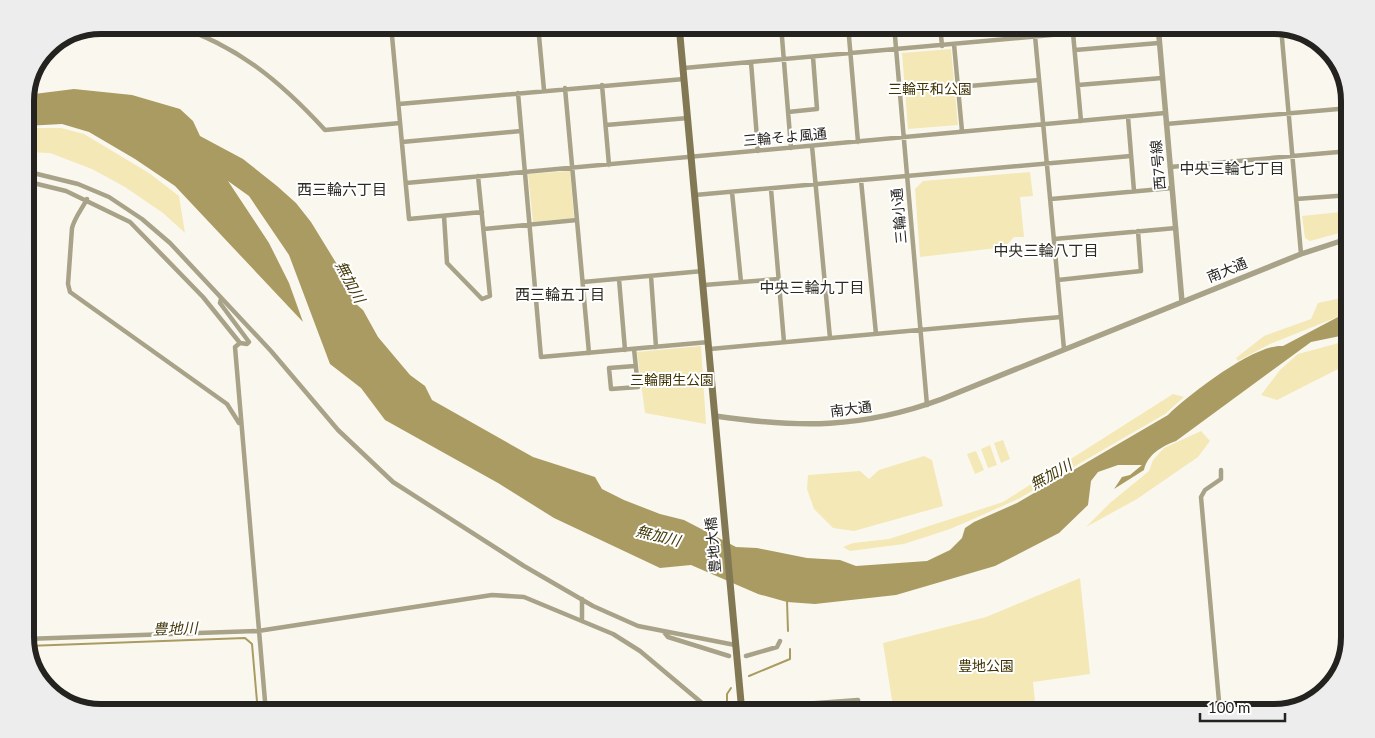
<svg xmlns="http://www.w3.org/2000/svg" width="1375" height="738" viewBox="0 0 1375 738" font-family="Lato,'Noto Sans JP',sans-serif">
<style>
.green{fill:#f4e8b7}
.water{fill:#a99b62}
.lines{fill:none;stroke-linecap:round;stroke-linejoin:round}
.stream{stroke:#a99b62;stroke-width:2}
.minor{stroke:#a8a289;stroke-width:4.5}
.tertiary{stroke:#a8a289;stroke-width:5.5}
.secondary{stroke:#827954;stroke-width:7}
.labels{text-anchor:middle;stroke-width:4;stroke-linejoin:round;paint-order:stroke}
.park-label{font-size:14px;fill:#3f3403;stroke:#fff}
.street-label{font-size:14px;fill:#242320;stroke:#fff}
.neighbourhood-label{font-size:15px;fill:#2c2b23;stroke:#fff}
.water-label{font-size:15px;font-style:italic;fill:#433908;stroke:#fff}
.rim{fill:none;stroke:#242320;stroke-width:6}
</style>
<rect width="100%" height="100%" fill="#faf8ee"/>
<path class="green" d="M951,49L958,125L908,129L902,53Z
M39,128H61L84,134L149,173L179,196L185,233L163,213L125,187L92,169L50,153L25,152V129Z
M570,171L574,218L533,222L528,174Z
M1030,172L1033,196L1020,197L1024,237H1014L1005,247L920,257L915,189L923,181Z
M1350,211V230L1310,241L1305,238L1302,216Z
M1350,296V312L1270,344L1238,361L1236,358L1264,336L1311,319L1318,303Z
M1350,340V363L1277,400L1261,395L1280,370L1298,354Z
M701,346L706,424L645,413L637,352Z
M1173,394L1184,397L1165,414L1020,498L978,517L950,529L904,544L850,551L843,547L853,543L889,539L1003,502Z
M1201,431L1210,441L1198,457L1137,499L1086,527L1110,503L1149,471L1153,460L1164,448Z
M1003,440L1010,459L1001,463L994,443Z
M990,445L997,465L988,468L981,449Z
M976,451L984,470L975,474L967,454Z
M924,456L932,460L943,506L854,531L833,528L814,509L807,489L808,475L860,471L869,479L879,470Z
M1080,578L1090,674L1033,682L1036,713H894L883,643L986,617Z"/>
<path class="water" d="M74,89L132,95L180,109L193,121L200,136L243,159L277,186L296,203L311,222L338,266L356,304L363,310L378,337L410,375L425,386L432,400L533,457L595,477L602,489L624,500L660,514L684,520L736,547L757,548L807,558L840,560L856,566L927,561L950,550L962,538L965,528L974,522L1017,503L1168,415C1188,395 1256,343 1283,346L1338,317L1350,315V334L1311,342L1176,441C1162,446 1147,455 1144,470L1114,489L1122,477L1130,475L1142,465H1118L1098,472L1091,481L1088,505L1059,533L995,566L896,595L815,604L787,602L758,594L691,565L660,568L554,518L498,483L385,420L361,388L330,364L289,255L249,196L228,181L269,243L289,283L303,322L175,186L135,159L89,132L62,124L25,126V108L37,105H25L26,95Z"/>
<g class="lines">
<path class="stream" d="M787,601L788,631
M27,646L245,638L252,644L258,713
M749,676L790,659V649
M727,705V694L731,688"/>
<path class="minor" d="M174,25C238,46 280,81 325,130L400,123
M391,25L409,219L482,212
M538,25L544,90
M781,25L791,148
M848,25L858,142
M894,25L927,405
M940,25L942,46
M1034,25L1064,349
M1281,27L1301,254
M954,44L962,131
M1075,50L1159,43
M751,62L758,151
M684,68L1073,33L1081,121
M602,85L609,165
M1078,85L1162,78
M958,87L1039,80
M565,88L589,353
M518,93L541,357L709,342
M399,104L684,79
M788,112L817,109L813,57
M1128,117L1134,191
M1166,124L1350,108
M606,125L688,118
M402,142L521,131
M812,146L830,338
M1170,167L1350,151
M25,171L78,184L109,197L142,219L170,243L271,351L338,430L393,482L524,566L593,606L638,626L735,645
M861,180L876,334
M25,181L66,191L130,222L203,297L240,343
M406,183L1165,113
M771,189L784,342
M732,192L741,282
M695,195L1131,156
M87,199C82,209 75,217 72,228L68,284L70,292L227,404L239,423
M1051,199L1172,188
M1296,199L1350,195
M444,216L447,263L482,299L490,296L478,176
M484,229L577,220
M1054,239L1176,228
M651,276L656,347
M619,279L625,350
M1058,280L1141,271L1138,231
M583,282L703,271
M704,285L779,279
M221,299L220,303L249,342L247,344L240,343L235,347L266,713
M634,349L638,387L611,389L609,368L635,366
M710,349L1061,317
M582,599V621
M664,632L668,637L729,656
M25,639L258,631L492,595L524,597L613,634L640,651L702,703L722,710L858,700L859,713
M746,656L777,647L780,641
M1220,713L1201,497L1205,490L1221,479V470"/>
<path class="tertiary" d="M205,25L206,35
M1158,25L1182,302
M715,416C799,428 861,429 942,399L1301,254L1350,238"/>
<path class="secondary" d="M679,25L742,713"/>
</g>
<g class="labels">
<g class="park-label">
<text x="930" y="94">三輪平和公園</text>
<text x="672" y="385">三輪開生公園</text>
<text x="986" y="671">豊地公園</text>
</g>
<g class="street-label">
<text transform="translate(785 137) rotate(-5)" y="5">三輪そよ風通</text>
<text transform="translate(1158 165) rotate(-95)" y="5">西7号線</text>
<text transform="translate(899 216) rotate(-95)" y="5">三輪小通</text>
<text transform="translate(1227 270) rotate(-22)" y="5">南大通</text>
<text transform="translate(851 409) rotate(-7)" y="5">南大通</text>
<text transform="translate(713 545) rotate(-95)" y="5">豊地大橋</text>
</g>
<g class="neighbourhood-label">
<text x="1232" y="174">中央三輪七丁目</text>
<text x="342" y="195">西三輪六丁目</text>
<text x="1046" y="256">中央三輪八丁目</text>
<text x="812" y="293">中央三輪九丁目</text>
<text x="560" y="300">西三輪五丁目</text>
</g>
<g class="water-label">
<text transform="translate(350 282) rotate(62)" y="5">無加川</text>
<text transform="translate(1051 475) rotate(-29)" y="5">無加川</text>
<text transform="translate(658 536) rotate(14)" y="5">無加川</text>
<text transform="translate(175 629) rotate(-2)" y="5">豊地川</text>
</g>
</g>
<path d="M0 0H1375V738H0ZM101 34H1274A67 67 0 0 1 1341 101V637A67 67 0 0 1 1274 704H101A67 67 0 0 1 34 637V101A67 67 0 0 1 101 34Z" fill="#ededed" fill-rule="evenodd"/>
<path class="rim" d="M101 34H1274A67 67 0 0 1 1341 101V637A67 67 0 0 1 1274 704H101A67 67 0 0 1 34 637V101A67 67 0 0 1 101 34Z"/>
<path d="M1200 713v8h85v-8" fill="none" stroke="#242320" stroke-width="2.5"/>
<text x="1208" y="713" font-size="15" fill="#242320" stroke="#ffffff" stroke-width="4" paint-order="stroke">100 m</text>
</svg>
